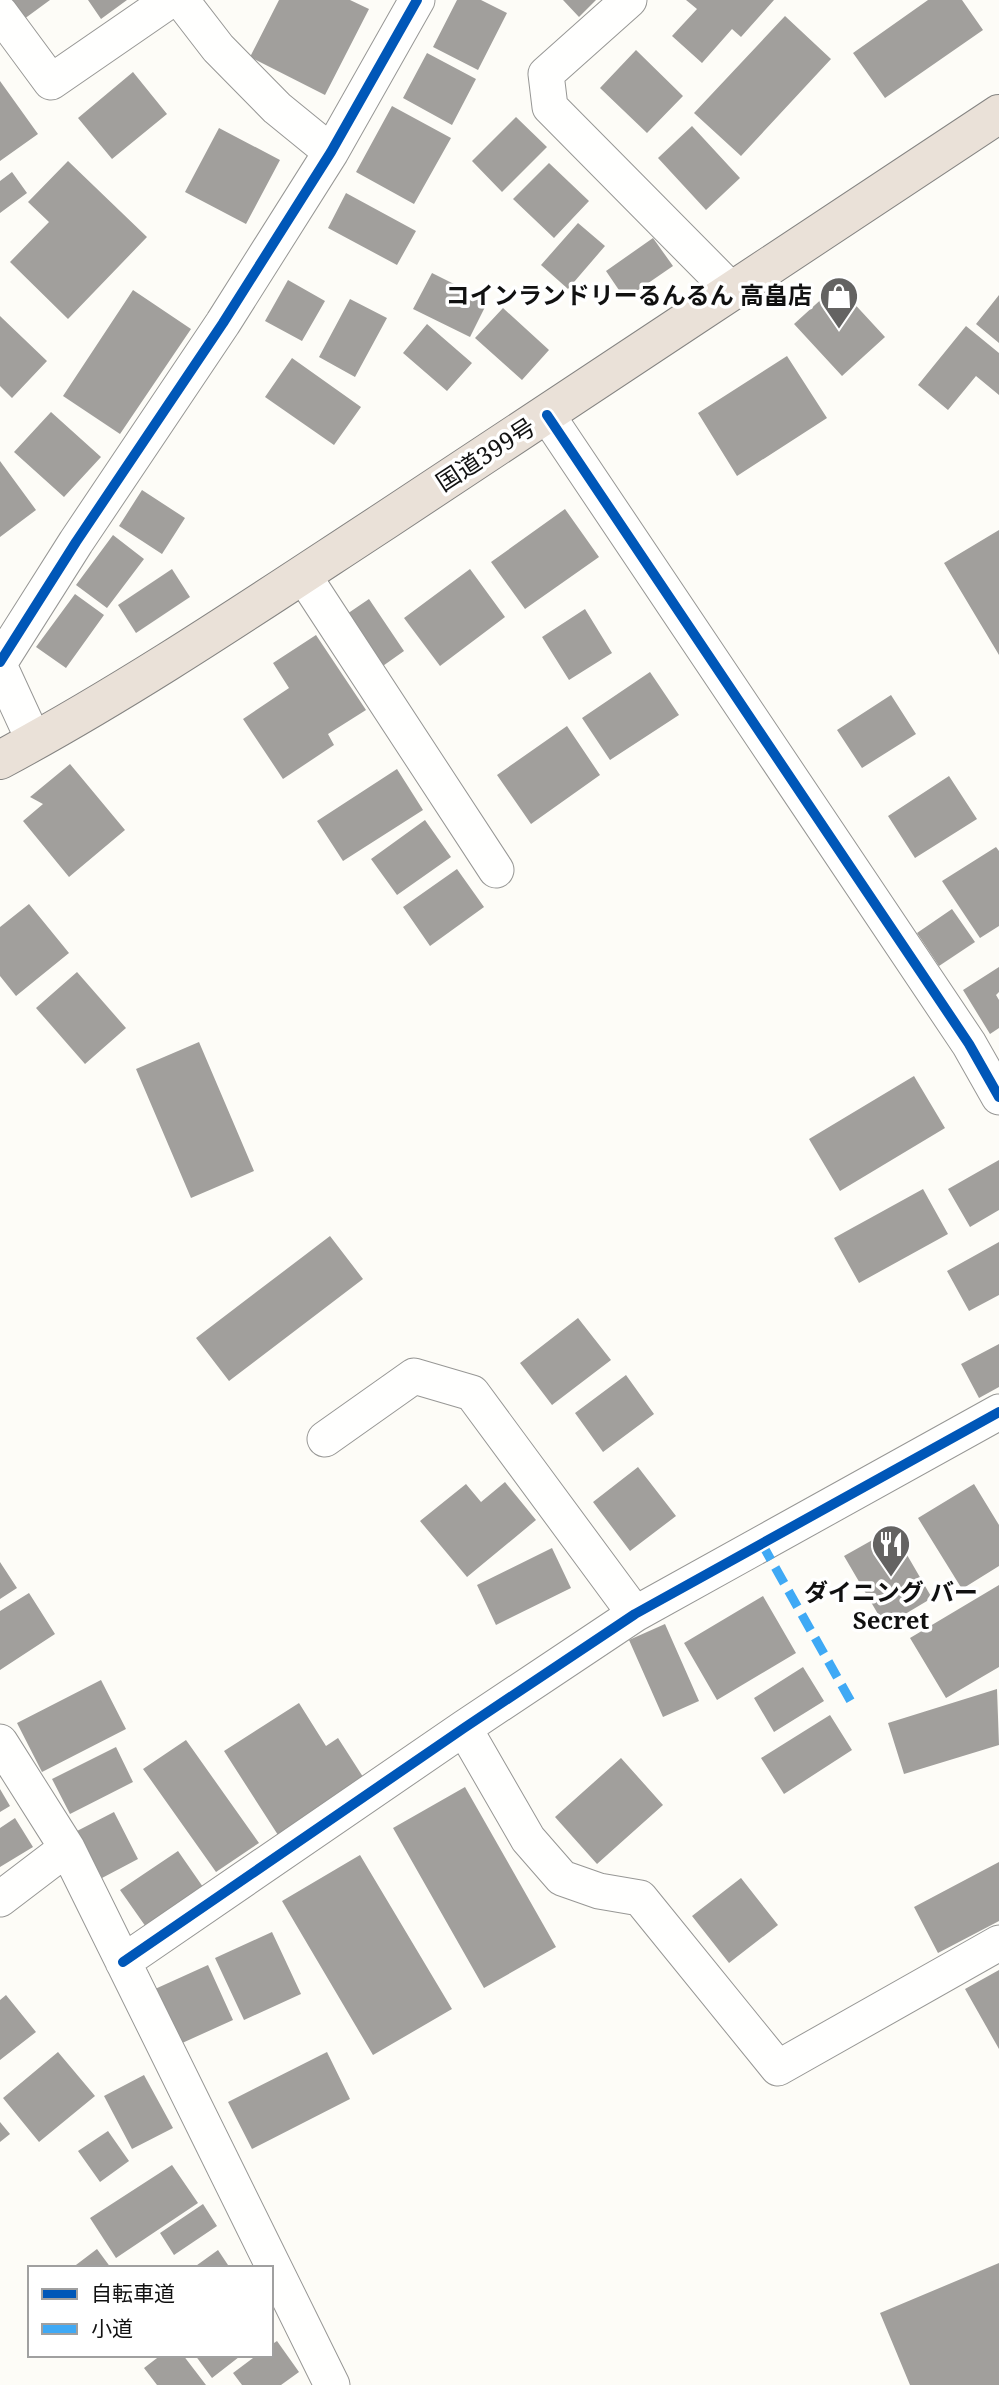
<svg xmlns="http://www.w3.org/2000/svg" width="999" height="2385" viewBox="0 0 999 2385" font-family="'Noto Serif','Noto Sans JP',serif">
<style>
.building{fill:#a19f9c}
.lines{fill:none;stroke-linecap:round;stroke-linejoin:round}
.minor-casing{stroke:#979795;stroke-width:37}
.highway-casing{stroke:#858482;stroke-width:40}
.minor{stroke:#fffffe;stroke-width:35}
.highway{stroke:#eae1d8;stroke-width:38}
.quiet{stroke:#3fa9f5;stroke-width:9;stroke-dasharray:18 9;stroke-linecap:butt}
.cycleway-casing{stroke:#fff;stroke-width:15}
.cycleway{stroke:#0057b8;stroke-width:10}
.labels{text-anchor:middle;stroke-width:7;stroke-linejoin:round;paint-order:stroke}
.poi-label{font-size:24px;font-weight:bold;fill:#111;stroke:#fff;text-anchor:end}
.street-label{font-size:24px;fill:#111;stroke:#fff}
</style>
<rect width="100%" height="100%" fill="#fdfcf7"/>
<path class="building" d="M4,0H50L20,22Z
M88,0H127L101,19Z
M279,0H350L369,9L325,95L250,57Z
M457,0H481L507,13L478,70L433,47Z
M563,0H596L579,17Z
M686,0H774L741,37L732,29L702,63L672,36L697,9Z
M928,0H962L983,30L885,98L853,53Z
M785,16L831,59L741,156L694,113Z
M636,50L683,96L647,133L600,88Z
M427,53L476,79L452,125L403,98Z
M133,72L167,114L112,159L78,118Z
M0,81L38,134L0,161Z
M392,106L451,138L414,204L356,172Z
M516,117L547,147L502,192L472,161Z
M692,126L740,178L706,210L658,158Z
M219,128L280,160L246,224L185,192Z
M68,161L147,237L68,319L10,262L49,222L28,202Z
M549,163L589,201L554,238L513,199Z
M12,172L27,193L0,213V181Z
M346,193L416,231L397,265L328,228Z
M578,223L605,246L568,289L541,265Z
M653,238L673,266L625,299L606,271Z
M432,273L488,301L470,337L413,309Z
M288,280L325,301L302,341L265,321Z
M837,285L885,337L842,376L794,324Z
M133,290L191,329L120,434L63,396Z
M999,295V343L976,324Z
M350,299L387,318L355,377L319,357Z
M503,308L549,350L522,380L475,338Z
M0,316L47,361L12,398L0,386Z
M427,324L472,363L447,391L403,353Z
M966,326L999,353V395L976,376L948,410L918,385Z
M787,356L827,418L737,476L698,413Z
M292,358L361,407L334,445L265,397Z
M51,412L101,457L64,497L14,452Z
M0,461L36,510L0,537Z
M142,490L185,518L162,554L119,526Z
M565,509L599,557L525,609L491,562Z
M999,530V655L944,563Z
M113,535L144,559L107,608L76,585Z
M172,569L190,597L136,633L118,605Z
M470,569L505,617L440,666L404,618Z
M75,594L104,615L66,668L36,647Z
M369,599L404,651L380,668L344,616Z
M585,609L612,653L569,680L542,637Z
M316,635L366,710L328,734L334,745L283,779L243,719L289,688L273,663Z
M650,672L679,715L610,760L582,718Z
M891,695L916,734L862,768L837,730Z
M567,726L600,775L531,824L497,775Z
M70,764L125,830L69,877L23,821L43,804L30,797Z
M397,769L423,810L343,861L317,821Z
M949,776L977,819L915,858L888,816Z
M425,820L451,857L397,895L371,859Z
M996,847L999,851V926L980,938L942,881Z
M457,869L484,907L430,946L403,907Z
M29,904L69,953L16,996L0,976V927Z
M952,909L975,942L939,966L917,933Z
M999,967V992L996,995L999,1000V1028L990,1034L963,990Z
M77,972L126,1028L85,1064L36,1008Z
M199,1042L254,1171L191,1198L136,1069Z
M914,1076L945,1128L840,1191L809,1139Z
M999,1160V1210L970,1227L948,1189Z
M923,1189L948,1234L859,1283L834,1238Z
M330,1236L363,1279L229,1381L196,1338Z
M999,1242V1295L969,1311L947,1271Z
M578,1318L611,1360L552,1405L520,1363Z
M999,1344V1387L979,1398L961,1364Z
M626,1375L654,1414L603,1452L575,1413Z
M638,1467L676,1516L630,1551L593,1502Z
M505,1482L536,1520L467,1577L420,1521L466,1484L481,1502Z
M974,1484L999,1525V1566L962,1589L918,1518Z
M892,1529L932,1598L885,1626L844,1556Z
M552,1548L571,1588L496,1625L477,1585Z
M0,1562L17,1588L0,1599Z
M999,1585V1667L946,1698L910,1638Z
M29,1593L55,1634L0,1670V1611Z
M763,1596L796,1653L717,1700L684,1643Z
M665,1624L699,1701L663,1717L629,1640Z
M803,1667L824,1701L774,1732L754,1698Z
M101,1680L126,1729L42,1772L17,1723Z
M997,1689L999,1745L904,1774L888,1723Z
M299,1703L326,1746L338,1738L365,1780L278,1835L224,1751Z
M830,1715L852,1750L784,1794L761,1758Z
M186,1740L259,1843L216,1872L143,1769Z
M116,1747L133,1782L70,1814L52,1779Z
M621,1758L663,1805L597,1864L555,1817Z
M465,1787L556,1947L484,1988L393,1828Z
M0,1789L10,1806L0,1812Z
M114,1812L138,1859L102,1878L77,1831Z
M15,1818L33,1847L0,1867V1828Z
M178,1851L203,1887L146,1927L120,1890Z
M360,1855L452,2009L373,2055L282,1901Z
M999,1862V1921L938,1953L914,1907Z
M741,1878L778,1925L729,1963L692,1916Z
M272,1932L301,1994L244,2020L215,1958Z
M208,1965L233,2020L180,2044L155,1989Z
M999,1970V2049L965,1989Z
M6,1995L36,2032L0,2060V2000Z
M58,2052L95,2096L39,2142L3,2098Z
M327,2052L350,2099L252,2149L228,2102Z
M144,2075L173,2128L132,2149L104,2096Z
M0,2122L10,2134L0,2142Z
M108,2131L129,2161L100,2182L78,2151Z
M172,2165L198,2203L116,2258L90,2218Z
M203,2204L217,2226L174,2255L160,2233Z
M97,2249L111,2268H72Z
M218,2250L230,2268H193Z
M999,2263V2385H910L880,2313Z
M277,2341L299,2372L281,2385H242L233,2373L257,2355H271V2345Z
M161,2355H183L206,2385H157L144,2368Z
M195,2355H238L239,2357L212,2378Z"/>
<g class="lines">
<g class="minor-casing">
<path id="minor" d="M181,0L218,48L277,108L331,152
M629,0L546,74L550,107L731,290
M0,13L51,82L170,0
M547,415L969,1044L999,1097
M303,575L496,870
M0,662L76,542L223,323L331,152L417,0
M0,667L34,741
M325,1439L414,1376L472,1393L635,1614
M464,1728L528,1839L562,1878L599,1891L640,1898L778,2068L999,1943
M0,1742L67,1848L332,2385
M0,1899L67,1848
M123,1962L464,1728L635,1614L999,1412"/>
</g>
<g class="highway-casing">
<path id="highway" d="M0,760C134,688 259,603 386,520C591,386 794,248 999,114"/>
</g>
<use href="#minor" class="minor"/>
<use href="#highway" class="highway"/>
<path class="quiet" d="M762,1544L854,1707"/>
<g class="cycleway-casing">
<path id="cycleway" d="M547,415L969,1044L999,1097
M0,662L76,542L223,323L331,152L417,0
M123,1962L464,1728L635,1614L999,1412"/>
</g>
<use href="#cycleway" class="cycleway"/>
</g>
<defs>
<g id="shop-pin" transform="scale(2.0125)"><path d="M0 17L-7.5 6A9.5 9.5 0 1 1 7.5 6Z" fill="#646362" stroke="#fff"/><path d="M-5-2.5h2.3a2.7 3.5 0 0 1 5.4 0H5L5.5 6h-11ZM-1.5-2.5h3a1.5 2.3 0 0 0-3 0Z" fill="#fff"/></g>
<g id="restaurant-pin" transform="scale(2.0125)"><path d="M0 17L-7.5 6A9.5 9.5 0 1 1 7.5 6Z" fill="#646362" stroke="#fff"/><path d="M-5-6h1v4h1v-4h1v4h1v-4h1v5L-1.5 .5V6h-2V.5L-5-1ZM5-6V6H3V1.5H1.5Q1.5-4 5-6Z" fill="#fff"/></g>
</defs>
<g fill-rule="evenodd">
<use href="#shop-pin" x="839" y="296"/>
<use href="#restaurant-pin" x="891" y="1544"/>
</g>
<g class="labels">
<g class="poi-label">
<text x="812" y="304">コインランドリーるんるん 高畠店</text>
<text x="891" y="1601" text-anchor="middle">ダイニング バー<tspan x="891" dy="28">Secret</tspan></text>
</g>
<g class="street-label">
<text transform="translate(486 455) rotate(-33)" y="8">国道399号</text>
</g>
</g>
<rect x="28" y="2266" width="245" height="91" fill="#ffffff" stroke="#a0a0a0" stroke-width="2"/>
<rect x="42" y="2289" width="35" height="10" fill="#0057b8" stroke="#a0a0a0" stroke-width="2"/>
<text x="91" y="2301" font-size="21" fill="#111111">自転車道</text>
<rect x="42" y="2324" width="35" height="10" fill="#3fa9f5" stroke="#a0a0a0" stroke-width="2"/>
<text x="91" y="2336" font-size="21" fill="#111111">小道</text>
</svg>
